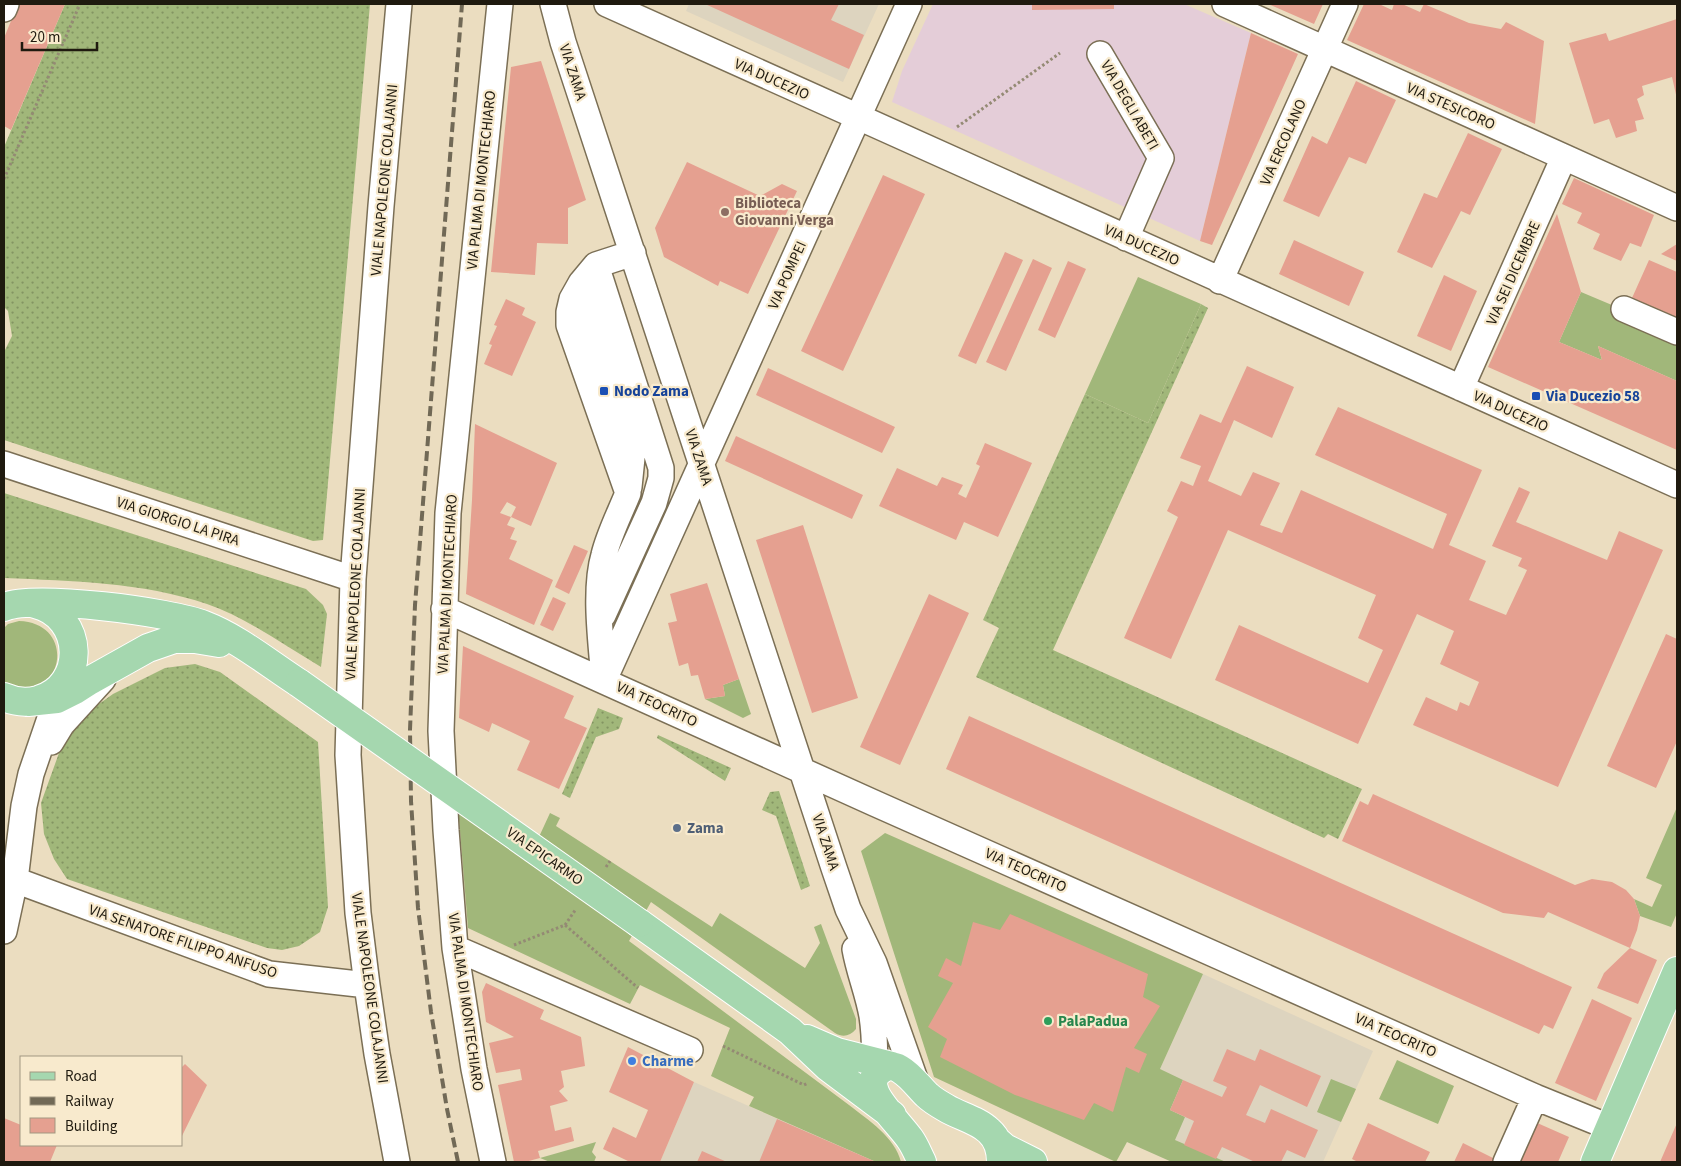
<svg xmlns="http://www.w3.org/2000/svg" width="1681" height="1166" viewBox="0 0 1681 1166" font-family="'Source Sans 3',sans-serif">
<style>
.industrial{fill:#e4cdd8}
.education{fill:#ddd4bf}
.grass{fill:url(#grass-dots)}
.garden{fill:#a1b77a}
.building{fill:#e5a090;fill-rule:evenodd}
.lines{fill:none;stroke-linecap:round;stroke-linejoin:round}
.minor-casing{stroke:#7b6f55;stroke-width:28}
.major-casing{stroke:#fff;stroke-width:30}
.path{stroke:#948a74;stroke-width:3;stroke-dasharray:2.5 2.5;stroke-linecap:butt}
.minor{stroke:#fff;stroke-width:25}
.major{stroke:#a5d7af;stroke-width:28}
.rail{stroke:#716956;stroke-width:4;stroke-dasharray:10 5;stroke-linecap:butt}
.major-bridge-casing{stroke:#fff;stroke-width:30;stroke-linecap:butt}
.major-bridge{stroke:#a5d7af;stroke-width:28}
.education-dot{fill:#8d6e63;stroke:#f8eacd;stroke-width:2}
.transit-dot{fill:#1a4fb4;stroke:#f8eacd;stroke-width:2}
.service-dot{fill:#5c6f8a;stroke:#f8eacd;stroke-width:2}
.leisure-dot{fill:#2e9e5b;stroke:#f8eacd;stroke-width:2}
.shop-dot{fill:#3f7fe0;stroke:#f8eacd;stroke-width:2}
.labels{text-anchor:middle;stroke-width:4.5;stroke-linejoin:round;paint-order:stroke}
.street-label{font-size:15px;fill:#1f1a0f;stroke:#f8eacd}
.education-label{font-size:15px;font-weight:bold;fill:#785e54;stroke:#f8eacd;text-anchor:start}
.transit-label{font-size:15px;font-weight:bold;fill:#164399;stroke:#f8eacd;text-anchor:start}
.service-label{font-size:15px;font-weight:bold;fill:#4e5e75;stroke:#f8eacd;text-anchor:start}
.leisure-label{font-size:15px;font-weight:bold;fill:#27864d;stroke:#f8eacd;text-anchor:start}
.shop-label{font-size:15px;font-weight:bold;fill:#366cbe;stroke:#f8eacd;text-anchor:start}
</style>
<defs>
<pattern id="grass-dots" width="8" height="8" patternUnits="userSpaceOnUse" patternTransform="scale(1.25)"><rect width="8" height="8" fill="#a1b77a"/><path d="M2 2h.1M6 6h.1" fill="none" stroke="#839462" stroke-width="1.8" stroke-linecap="round"/></pattern>
</defs>
<rect width="100%" height="100%" fill="#ebddc0"/>
<path class="industrial" d="M933,4H1184L1251,33L1200,241L892,102L902,71Z"/>
<path class="education" d="M689,4H879L843,82L686,11Z
M1203,974L1373,1051L1323,1162H1172L1127,1142Z
M694,1082L876,1162H660Z"/>
<path class="grass" d="M65,4H370L323,540L313,541L4,440V352L12,336L8,311L4,307V147Z
M1201,304L1208,308L1053,650L1362,789L1338,839L1328,834L1324,838L976,677L999,628L983,620L1085,394L1148,423Z
M4,493L306,589L323,605L327,614L321,667C284,645 247,618 207,604C141,582 73,581 4,578Z
M195,664L220,672L318,742L328,907L320,932L299,946L282,950L267,948L67,879L54,859L44,834L41,803L59,753L85,714L113,694L165,668Z
M598,708L623,718L619,729L596,737L570,798L562,794Z
M658,735L731,768L725,781L657,738Z
M779,791L810,886L801,890L776,816L762,810L770,792Z"/>
<path class="garden" d="M1138,277L1201,304L1148,423L1085,394Z
M1581,292L1619,308L1677,342V381L1598,346L1602,360L1559,342Z
M19,621C75,623 65,696 18,688C13,687 8,686 4,683V628L8,624Z
M739,679L751,714L743,718L705,699L725,696L723,685Z
M456,782L538,839L550,813L560,818L556,826L712,927L720,913L805,968L820,943L814,927L821,924L856,1019V1029C850,1036 843,1038 835,1033L651,902L629,941L849,1105C868,1120 895,1137 901,1162H876L749,1106L754,1097L711,1076L730,1028L640,985L630,1004L468,928Z
M1677,807V913L1671,927L1640,916L1634,899L1652,907L1662,885L1646,878Z
M885,833L1203,974L1160,1069L1183,1080L1170,1110L1185,1117L1175,1140L1226,1162H1172L1127,1142L1116,1162L934,1077L861,851Z
M1397,1060L1454,1086L1438,1124L1379,1099Z
M1331,1079L1356,1089L1341,1122L1317,1112Z
M596,1142L592,1152L596,1157L594,1162H550L540,1158Z"/>
<path class="building" d="M18,4H65L11,130L4,126V38Z
M705,4H839L831,20L864,35L849,69Z
M1032,4H1114V9L1032,10Z
M1268,4H1323L1314,24Z
M1364,4H1379L1392,10L1394,4H1402L1420,12L1424,4L1469,23L1501,29L1506,22L1544,41L1535,124L1347,40Z
M1677,19V99L1672,77L1642,86L1644,95L1637,99L1644,119L1635,121L1637,131L1616,138L1609,119L1594,124L1569,43L1606,33L1609,41Z
M1251,33L1298,54L1212,245L1200,241Z
M541,61L586,200L568,208V244L537,243L535,275L491,272L511,67Z
M1356,81L1396,100L1366,164L1349,157L1319,217L1283,201L1312,136L1327,144Z
M1468,133L1502,149L1470,215L1461,211L1432,268L1397,252L1424,193L1437,198Z
M687,162L760,196L782,184L797,191L748,294L720,281L718,286L664,257L655,228Z
M883,175L925,194L843,371L801,351Z
M1574,178L1654,215L1641,247L1630,243L1621,261L1593,249L1600,234L1577,223L1582,213L1562,204Z
M1557,214L1581,292L1559,342L1602,360L1598,346L1677,381V450L1488,367Z
M1294,240L1364,272L1349,306L1279,274Z
M1677,244V261L1661,254Z
M1005,252L1023,260L976,364L958,356Z
M1033,259L1052,268L1006,371L986,362Z
M1649,260L1677,272V318L1632,298Z
M1068,261L1086,269L1055,338L1038,330Z
M1444,275L1477,291L1451,351L1417,336Z
M506,299L525,308L522,315L536,322L512,376L484,364L492,345L489,344L497,326L494,325Z
M1247,366L1294,387L1272,438L1234,420L1208,481L1241,496L1253,472L1280,483L1260,525L1282,533L1301,490L1433,549L1447,514L1315,455L1338,407L1482,470L1449,545L1486,561L1469,600L1506,615L1527,570L1518,566L1522,558L1492,546L1519,487L1530,492L1516,522L1607,560L1619,531L1663,550L1558,787L1413,725L1426,697L1457,711L1460,702L1469,706L1479,682L1440,664L1454,631L1417,614L1358,744L1215,680L1239,625L1368,683L1383,650L1358,638L1376,595L1228,530L1171,659L1124,638L1178,517L1167,511L1181,481L1193,486L1201,466L1180,458L1200,414L1221,423Z
M768,368L895,427L882,453L756,395Z
M475,424L557,463L531,526L511,517L507,525L515,528L510,539L517,541L509,559L553,580L534,625L466,594L472,500ZM507,502L516,507L511,517L500,513Z
M736,436L863,495L852,519L725,461Z
M985,443L1032,463L998,537L964,522L956,540L879,506L897,468L937,486L942,477L963,485L958,494L966,498L980,466L976,464Z
M803,525L858,698L812,713L756,540Z
M574,545L588,551L569,594L555,587Z
M707,583L739,679L723,685L725,696L705,699L698,675L691,676L688,663L679,666L668,623L677,621L670,594Z
M929,594L969,613L900,765L860,747Z
M553,597L566,603L553,631L540,625Z
M1666,634L1677,639V741L1656,788L1607,766Z
M463,646L574,696L564,718L587,728L559,789L517,770L530,741L492,723L489,732L459,718Z
M969,716L1572,987L1553,1029L1544,1025L1539,1034L946,769Z
M1373,794L1575,885L1592,879L1612,882L1626,890L1634,899L1640,916L1637,930L1630,948L1548,912L1544,918L1503,913L1342,841L1360,801L1368,805Z
M1010,914L1148,974L1143,997L1160,1006L1134,1048L1147,1054L1139,1073L1126,1067L1113,1112L1094,1103L1084,1120L1015,1095L940,1057L947,1039L928,1027L953,983L938,976L946,958L961,966L973,922L1000,930Z
M1630,948L1657,960L1638,1004L1597,988L1604,973Z
M486,983L544,1010L540,1019L581,1037L585,1066L561,1071L564,1087L559,1091L568,1101L550,1106L555,1131L571,1127L574,1141L538,1151L540,1158L525,1162H514L498,1085L522,1080L520,1069L496,1073L489,1043L514,1037L486,1022L482,992Z
M1592,999L1632,1018L1596,1101L1555,1083Z
M628,1047L694,1082L660,1162H630L603,1149L613,1127L636,1138L648,1110L609,1092Z
M1227,1049L1255,1061L1260,1049L1321,1076L1307,1107L1260,1085L1246,1115L1265,1123L1271,1109L1318,1130L1305,1158L1287,1150L1281,1162H1255L1222,1147L1216,1159L1184,1145L1194,1121L1170,1110L1183,1080L1222,1097L1227,1087L1213,1081Z
M185,1064L207,1085L181,1138V1068Z
M4,1118L21,1125V1145H57L50,1162H4Z
M777,1119L876,1162H759Z
M1535,1122L1569,1137L1558,1162H1517Z
M1368,1123L1430,1152L1425,1162H1358L1352,1159Z
M1677,1123V1162H1660Z
M1463,1143L1497,1160L1495,1162H1454Z
M702,1151L727,1162H697Z"/>
<g class="lines">
<g class="minor-casing">
<path id="minor" d="M553,4L563,42L834,868L848,909L874,963L917,1085
M607,4L1677,485
M1225,4L1677,208
M4,9L6,4
M1100,54L1161,158L1126,238
M596,265L661,468V478L654,503L603,615
M1220,281L1345,4
M581,283L633,448L629,487
M1624,309L1677,332
M1461,388L1564,157
M4,464L353,579
M444,609L874,803L1535,1097L1609,1127
M604,678C601,642 594,589 604,555C609,534 620,513 628,493L569,325V312L572,299L581,283L596,265L633,253
M604,680L909,4
M51,742L62,724L103,679
M4,876L269,974L367,985
M4,931L15,880L24,806L31,774L61,686
M455,948L690,1050
M855,949C859,972 868,993 872,1016C875,1036 875,1058 874,1078
M397,1162L377,1054L367,985L358,913L348,755L353,579L381,206L399,4
M493,1162L474,1069L455,948L446,830L441,731L448,513L500,4
M1506,1162L1535,1097"/>
</g>
<g class="major-casing">
<path id="major" d="M4,607C34,594 172,612 204,625C238,638 268,663 299,683
M4,697C15,702 26,703 38,700C87,686 85,616 35,604
M28,702L57,699L75,690L89,681L148,648L174,639H195L219,643
M639,923L790,1031L828,1067L892,1115
M807,1039L837,1052L892,1066
M997,1141L1005,1148L1033,1162
M922,1162C918,1154 915,1146 910,1139C901,1126 877,1103 874,1089C872,1083 874,1076 878,1072C897,1054 915,1084 927,1095C932,1100 939,1104 946,1108C959,1116 978,1120 989,1131C998,1139 1001,1151 1001,1162
M1595,1162L1677,971"/>
</g>
<path class="path" d="M957,127L1060,53
M4,179L80,4
M606,867L610,861
M565,925L576,909
M514,945L565,925L638,988
M723,1046L804,1085L808,1083"/>
<use href="#minor" class="minor"/>
<use href="#major" class="major"/>
<path class="rail" d="M458,1162L447,1109L431,1012L418,908L411,801L410,730L415,605L462,4"/>
<g class="major-bridge-casing">
<path id="major-bridge" d="M299,683L639,923"/>
</g>
<use href="#major-bridge" class="major-bridge"/>
</g>
<circle class="education-dot" cx="725" cy="212" r="5"/>
<g class="transit-dot">
<rect x="599" y="386" width="10" height="10" rx="2.5"/>
<rect x="1531" y="391" width="10" height="10" rx="2.5"/>
</g>
<circle class="service-dot" cx="677" cy="828" r="5"/>
<circle class="leisure-dot" cx="1048" cy="1021" r="5"/>
<circle class="shop-dot" cx="632" cy="1061" r="5"/>
<g class="labels">
<g class="street-label">
<text transform="translate(573 72) rotate(72)" y="5">VIA ZAMA</text>
<text transform="translate(772 79) rotate(24)" y="5">VIA DUCEZIO</text>
<text transform="translate(1130 105) rotate(60)" y="5">VIA DEGLI ABETI</text>
<text transform="translate(1451 106) rotate(24)" y="5">VIA STESICORO</text>
<text transform="translate(1283 142) rotate(-66)" y="5">VIA ERCOLANO</text>
<text transform="translate(384 180) rotate(-85)" y="5">VIALE NAPOLEONE COLAJANNI</text>
<text transform="translate(481 180) rotate(-84)" y="5">VIA PALMA DI MONTECHIARO</text>
<text transform="translate(1142 245) rotate(24)" y="5">VIA DUCEZIO</text>
<text transform="translate(1513 273) rotate(-66)" y="5">VIA SEI DICEMBRE</text>
<text transform="translate(787 275) rotate(-66)" y="5">VIA POMPEI</text>
<text transform="translate(1511 411) rotate(24)" y="5">VIA DUCEZIO</text>
<text transform="translate(699 457) rotate(72)" y="5">VIA ZAMA</text>
<text transform="translate(178 521) rotate(18)" y="5">VIA GIORGIO LA PIRA</text>
<text transform="translate(355 584) rotate(-87)" y="5">VIALE NAPOLEONE COLAJANNI</text>
<text transform="translate(447 584) rotate(-87)" y="5">VIA PALMA DI MONTECHIARO</text>
<text transform="translate(657 704) rotate(25)" y="5">VIA TEOCRITO</text>
<text transform="translate(826 842) rotate(72)" y="5">VIA ZAMA</text>
<text transform="translate(545 856) rotate(35)" y="5">VIA EPICARMO</text>
<text transform="translate(1026 870) rotate(24)" y="5">VIA TEOCRITO</text>
<text transform="translate(183 941) rotate(19)" y="5">VIA SENATORE FILIPPO ANFUSO</text>
<text transform="translate(370 988) rotate(82)" y="5">VIALE NAPOLEONE COLAJANNI</text>
<text transform="translate(466 1002) rotate(82)" y="5">VIA PALMA DI MONTECHIARO</text>
<text transform="translate(1396 1035) rotate(24)" y="5">VIA TEOCRITO</text>
</g>
<g class="education-label">
<text x="735" y="208">Biblioteca<tspan x="735" dy="17">Giovanni Verga</tspan></text>
</g>
<g class="transit-label">
<text x="614" y="396">Nodo Zama</text>
<text x="1546" y="401">Via Ducezio 58</text>
</g>
<g class="service-label">
<text x="687" y="833">Zama</text>
</g>
<g class="leisure-label">
<text x="1058" y="1026">PalaPadua</text>
</g>
<g class="shop-label">
<text x="642" y="1066">Charme</text>
</g>
</g>
<rect width="1681" height="1166" fill="none" stroke="#1f1a0f" stroke-width="10"/>
<rect x="20" y="1056" width="162" height="90" fill="#f8eacd" stroke="#a19781"/>
<rect x="30" y="1072" width="25" height="8" fill="#a5d7af" stroke="#a19781"/>
<text x="65" y="1081" font-size="15" fill="#1f1a0f">Road</text>
<rect x="30" y="1097" width="25" height="8" fill="#716956" stroke="#a19781"/>
<text x="65" y="1106" font-size="15" fill="#1f1a0f">Railway</text>
<rect x="30" y="1118" width="25" height="15" fill="#e5a090" stroke="#a19781"/>
<text x="65" y="1131" font-size="15" fill="#1f1a0f">Building</text>
<path d="M22 42v8h75v-8" fill="none" stroke="#1f1a0f" stroke-width="2.5"/>
<text x="30" y="42" font-size="15" fill="#1f1a0f" stroke="#f8eacd" stroke-width="4" paint-order="stroke">20 m</text>
</svg>
